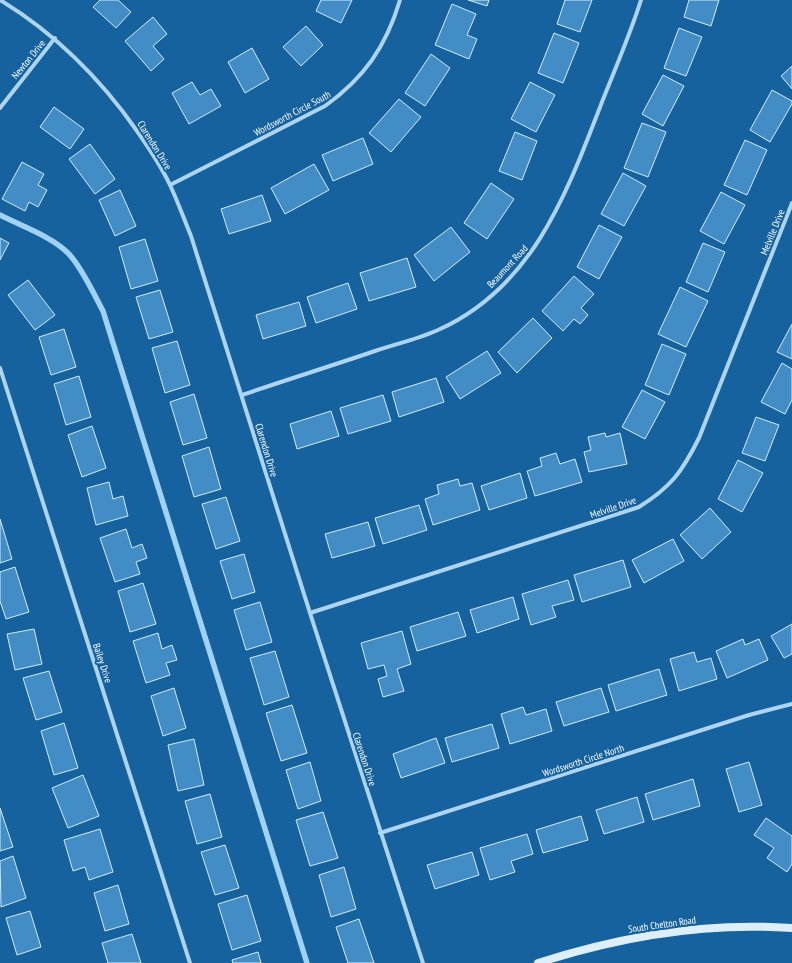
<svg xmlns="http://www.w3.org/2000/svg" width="792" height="963" viewBox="0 0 792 963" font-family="'PT Sans Narrow',sans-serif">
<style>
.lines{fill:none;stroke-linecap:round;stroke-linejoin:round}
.stream{stroke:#9fd2f6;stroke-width:5.5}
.building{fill:#428dc6;stroke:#d5ecfd}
.street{stroke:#add5f3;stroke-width:4}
.secondary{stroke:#ddeefd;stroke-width:8}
.labels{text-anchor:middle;stroke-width:4;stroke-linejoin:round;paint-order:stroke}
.street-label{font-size:10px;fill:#fff;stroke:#15629e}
</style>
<rect width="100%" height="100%" fill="#15629e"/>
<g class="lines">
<path class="stream" d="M0,215C21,226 51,236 68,253C81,266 94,294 103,311L307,963"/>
</g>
<path class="building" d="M100,0H118L131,12L116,28L93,7Z
M321,0H352L341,23L316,11Z
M468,0H489L487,6Z
M565,0H592L580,32L557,24Z
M689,0H719L711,26L684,17Z
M452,4L476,14L467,35L477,39L469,59L435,45Z
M153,17L167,34L153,46L164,59L151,71L125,41Z
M306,26L323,45L301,66L283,47Z
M679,28L702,37L686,76L664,68Z
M554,33L579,43L563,83L538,73Z
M252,48L269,79L245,93L228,62Z
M431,54L450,68L425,106L405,93Z
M792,66V89L781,76Z
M663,75L684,86L663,126L642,114Z
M192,82L200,95L211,89L221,106L189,124L172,93Z
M530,82L555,95L536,132L511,119Z
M772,90L792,101V104L770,142L750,130Z
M399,99L421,117L391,152L369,133Z
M54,107L84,129L70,149L40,127Z
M642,123L666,132L648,177L624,168Z
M515,132L537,141L522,180L499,171Z
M363,138L373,164L333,181L322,155Z
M745,140L767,150L747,195L724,185Z
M90,144L115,179L95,194L69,159Z
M22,162L44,174L38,185L47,190L38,207L29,202L25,211L2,199Z
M314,164L329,190L285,214L271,188Z
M623,173L646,186L624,226L601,214Z
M491,183L514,199L487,239L464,223Z
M120,190L136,226L115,236L99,200Z
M721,192L745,205L724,244L700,231Z
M262,195L271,221L229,234L221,209Z
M599,225L622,237L599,279L577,267Z
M451,227L470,252L434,281L414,255Z
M0,238L9,243L0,260Z
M145,239L158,281L131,289L119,247Z
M703,243L725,252L708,292L686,282Z
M407,258L416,287L369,301L360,273Z
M574,276L594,294L581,308L588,315L580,324L574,319L563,331L542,311Z
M28,280L55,315L35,330L8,295Z
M348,283L357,309L316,323L307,297Z
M680,287L708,301L686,347L658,334Z
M160,290L173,332L149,339L136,297Z
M299,302L306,326L263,339L256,315Z
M533,318L552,338L517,373L498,352Z
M792,324V359L777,352Z
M64,329L76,367L51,375L39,337Z
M177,341L190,385L165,393L152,348Z
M662,344L686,354L669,395L645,385Z
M487,351L501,373L460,399L446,377Z
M782,363L792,369V400L785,414L761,402Z
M79,376L91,417L66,425L54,384Z
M436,378L444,402L399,417L392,392Z
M642,390L665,402L645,439L622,427Z
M194,394L207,438L183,445L170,402Z
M383,395L391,421L348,434L340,408Z
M331,411L339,436L297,449L290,424Z
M756,417L779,425L765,461L742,453Z
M92,426L106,468L82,477L68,435Z
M605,433L606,437L620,433L627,464L589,472L584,452L591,450L588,437Z
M209,447L221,489L194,497L182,456Z
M556,453L560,464L575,459L582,482L535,496L527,471L542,466L540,458Z
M738,460L763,473L742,512L718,499Z
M520,473L527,498L489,510L481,486Z
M458,479L460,486L472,483L480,510L433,525L425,499L439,494L437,485Z
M109,482L113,499L123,496L128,516L96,525L87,488Z
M226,497L240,541L216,549L202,504Z
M419,505L427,530L383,544L375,518Z
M710,508L731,532L702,559L680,535Z
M0,519L12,559L0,563Z
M368,522L375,546L332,558L325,534Z
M126,529L132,548L142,544L147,558L136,562L140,574L115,582L100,538Z
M673,539L684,561L644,583L632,560Z
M244,554L255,592L232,599L220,561Z
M623,560L631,587L582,602L574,575Z
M15,567L29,612L6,619L0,601V572Z
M568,580L574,600L552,606L556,617L531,625L522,594Z
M143,583L156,624L130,632L118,591Z
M513,597L519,619L477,633L470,610Z
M260,602L272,642L246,650L234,610Z
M458,612L466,636L417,651L410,627Z
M792,624V654L784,658L771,636Z
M34,629L42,664L15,670L7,634Z
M402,631L411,664L397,669L404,691L383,697L378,679L387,676L384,665L368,669L361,643Z
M158,633L162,649L172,645L177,660L166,663L170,675L146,683L133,641Z
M743,639L745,645L759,639L768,660L727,678L716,651Z
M275,651L289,697L264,705L250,658Z
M694,652L697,662L711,658L717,679L679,691L670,659Z
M659,669L667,695L616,711L608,685Z
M49,671L62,712L36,720L23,678Z
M174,688L186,728L163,736L151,696Z
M601,688L609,712L564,726L556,702Z
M292,705L307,753L281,761L266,713Z
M523,707L526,715L546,709L552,731L510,744L501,714Z
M64,723L78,768L54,775L41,731Z
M492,724L499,748L452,762L445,738Z
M436,738L445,763L401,778L393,754Z
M194,739L204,785L178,791L168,745Z
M310,762L321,801L298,809L286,770Z
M749,762L762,805L739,812L726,769Z
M83,775L99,816L68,828L52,788Z
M693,779L700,806L653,820L645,794Z
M210,794L222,837L197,844L185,801Z
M637,797L644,822L604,834L596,810Z
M0,808L13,847L0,851Z
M323,812L338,858L310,866L296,820Z
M581,816L588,840L543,853L536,830Z
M766,818L792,836V864L787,872L767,858L774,848L754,835Z
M100,829L113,872L89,880L85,867L73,871L64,840Z
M527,834L533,854L511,861L515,872L490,880L480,848Z
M225,845L239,888L215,895L201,852Z
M472,852L479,875L435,889L427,865Z
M13,856L26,898L1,907L0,861Z
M344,867L356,909L331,917L319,875Z
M118,885L129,924L105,931L94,893Z
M247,895L261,941L232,950L218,904Z
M30,911L41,947L17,955L6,918Z
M359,919L374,963H348L336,927Z
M132,934L141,963H108L102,943Z
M258,952L261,963H233L232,960Z"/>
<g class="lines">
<path class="street" d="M0,0C56,34 100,78 137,131C149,148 161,166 170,185C178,202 184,219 191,236L310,613L423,963
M0,108L55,38
M170,185L325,106C364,78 386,47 400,0
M0,368L190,963
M242,395C286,380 331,366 375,351C396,344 418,339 438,330C534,287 567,192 602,102C615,69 630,35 641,0
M310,613L639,507C671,487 682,472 699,438L792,203
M380,833L749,715L792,704"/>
<path class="secondary" d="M538,963C621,936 705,922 792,928"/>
</g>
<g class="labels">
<g class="street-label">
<text transform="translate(28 59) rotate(-51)" y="4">Newton Drive</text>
<text transform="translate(292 113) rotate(-28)" y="4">Wordsworth Circle South</text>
<text transform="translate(155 145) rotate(58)" y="4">Clarendon Drive</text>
<text transform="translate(772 232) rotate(-68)" y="4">Melville Drive</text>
<text transform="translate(507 266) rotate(-47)" y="4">Beaumont Road</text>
<text transform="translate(267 450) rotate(73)" y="4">Clarendon Drive</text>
<text transform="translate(613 507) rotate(-19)" y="4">Melville Drive</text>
<text transform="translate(103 663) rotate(72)" y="4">Bailey Drive</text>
<text transform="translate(365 759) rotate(72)" y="4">Clarendon Drive</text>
<text transform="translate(583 760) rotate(-18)" y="4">Wordsworth Circle North</text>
<text transform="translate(662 924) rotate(-8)" y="4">South Chelton Road</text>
</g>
</g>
</svg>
